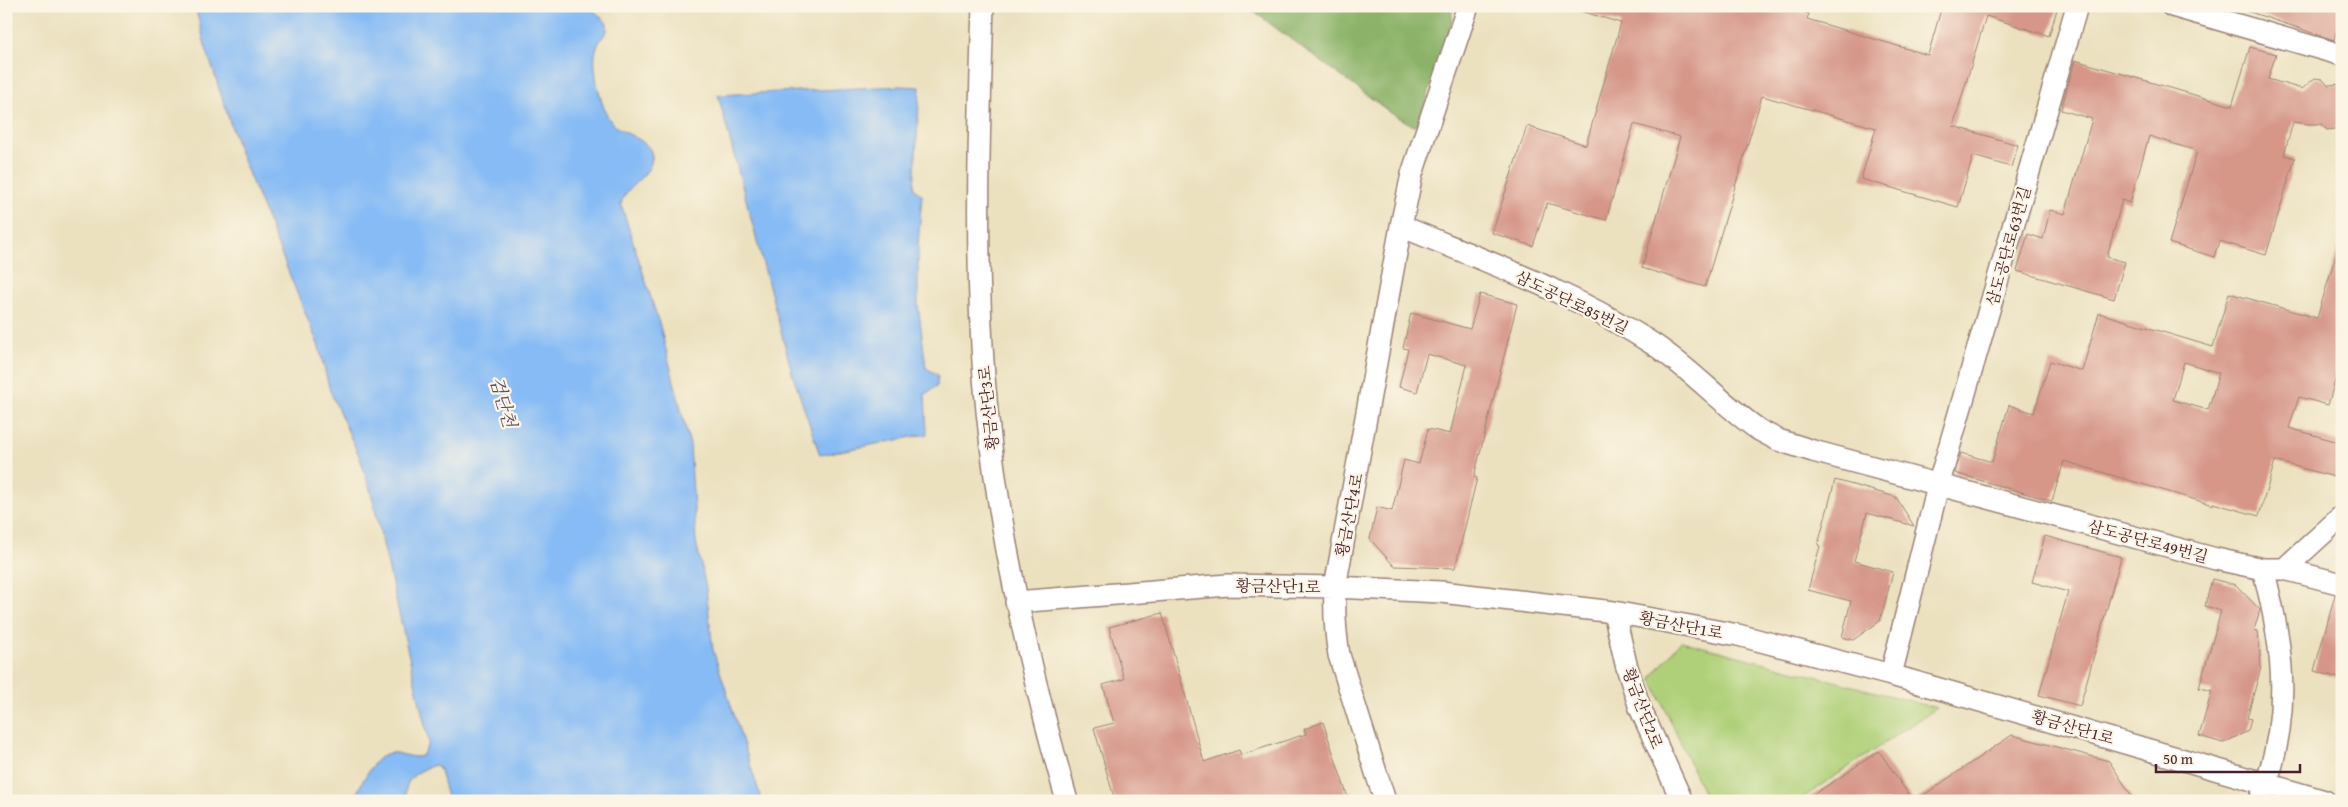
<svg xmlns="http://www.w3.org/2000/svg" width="2348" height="807" viewBox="0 0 2348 807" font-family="'Gentium Book Plus','Noto Serif KR',serif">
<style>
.green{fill:#afd078;stroke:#7c7852}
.forest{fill:#8bb268;stroke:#6a684a}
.water{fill:#86bbf5;stroke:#686d90}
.building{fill:#d69789;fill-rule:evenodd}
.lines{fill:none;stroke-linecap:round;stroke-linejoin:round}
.minor-casing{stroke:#9a8075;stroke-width:24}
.minor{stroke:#fff;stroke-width:21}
.labels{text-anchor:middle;stroke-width:4.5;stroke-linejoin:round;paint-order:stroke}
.street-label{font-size:16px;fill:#4a1f2b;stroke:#fcf5e5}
.water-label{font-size:18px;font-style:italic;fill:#5c4e68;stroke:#fcf5e5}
</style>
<rect width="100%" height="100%" fill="#fcf5e5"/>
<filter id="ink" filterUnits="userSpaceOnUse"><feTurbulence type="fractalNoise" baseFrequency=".02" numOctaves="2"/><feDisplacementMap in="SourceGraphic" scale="10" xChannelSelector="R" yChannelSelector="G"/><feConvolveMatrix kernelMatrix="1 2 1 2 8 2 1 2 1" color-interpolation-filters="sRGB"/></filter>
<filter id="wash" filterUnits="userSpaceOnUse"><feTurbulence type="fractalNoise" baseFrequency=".0096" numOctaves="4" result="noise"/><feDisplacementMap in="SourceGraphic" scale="20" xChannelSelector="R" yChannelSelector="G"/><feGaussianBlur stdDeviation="1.12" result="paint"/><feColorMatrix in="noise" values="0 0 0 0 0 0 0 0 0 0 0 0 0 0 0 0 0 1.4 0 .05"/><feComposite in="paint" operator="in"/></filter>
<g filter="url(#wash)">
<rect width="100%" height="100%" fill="#ebe1bf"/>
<path class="green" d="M1681,641L1937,708L1798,801H1707L1651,678Z"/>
<path class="forest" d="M1246,6H1449L1452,11V22L1418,124L1414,126L1391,113Z"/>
<path class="water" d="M195,6H589L607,23V31C602,38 596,45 595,55C593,72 601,111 613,124C624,135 653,140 652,158C650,178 625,185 621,204L660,326L690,445L696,541L706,588L713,650L762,801H448L439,767L435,765C417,771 401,780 407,801H353C361,786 374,750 395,753C405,754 412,759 422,756L429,743L371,492L360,458L330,391L319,347L239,150L205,45Z
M900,86L920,87L914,189L922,195L918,245V304L926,368L938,375L937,386L925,394L927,434L820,455L793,376L718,95Z"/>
<g id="blocks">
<path class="building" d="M1578,6H1793L1792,9L1809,14L1807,19L1928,55L1942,6H2058L2049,36L1986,16L1953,126L2018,145L2011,167L1973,156L1958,207L1861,179L1876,128L1762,96L1705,287L1642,268L1680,137L1634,124L1606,220L1547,203L1533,246L1492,233L1527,126L1586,145L1621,23L1577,10Z
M2244,6H2342V12L2334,40L2244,10Z
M2250,47L2276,54L2268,79L2302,89L2315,78L2322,79L2328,85L2342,84V119L2335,129L2327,130L2321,124H2309L2293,122L2284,155L2295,158L2266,255L2219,241L2214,257L2169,243L2197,151L2149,136L2130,203L2122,200L2107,257L2125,262L2114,299L2017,271L2028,234L2043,239L2050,210L2065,214L2092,119L2061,110L2075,60L2232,106Z
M2338,248L2342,249V357L2328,405L2299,397L2289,428L2342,443V479L2275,461L2259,516L2213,503V505L2064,461L2052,501L1955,473L1961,453L1992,462L2009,405L2034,413L2050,361L2082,371L2099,313L2213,347L2229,293L2317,318ZM2184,362L2219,373L2208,410L2173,400Z
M1480,294L1517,304L1474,477L1477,478L1455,568L1394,566L1370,539L1377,507L1392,511L1404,460L1419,464L1428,429L1450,434L1467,365L1427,354L1417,392L1399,387L1408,349L1403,348L1411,313L1470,329Z
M1835,480L1896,497L1914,526L1867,513L1854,561L1893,572L1880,621L1853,640L1842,637L1851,601L1808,590L1820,546L1818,545Z
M2045,536L2121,557L2080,706L2039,695L2068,592L2032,582Z
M2212,579L2236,585L2260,610L2254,630L2258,631L2261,667L2247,718L2251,719L2248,731L2223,743L2199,736L2212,691L2199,688L2221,611L2205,606Z
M2335,595L2342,596V670L2339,678L2314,671Z
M1162,613L1204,762L1239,750L1241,755L1306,734L1304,729L1323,722L1349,801H1115L1094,728L1114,723L1103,685L1124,679L1109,627Z
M2012,735L2109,761L2135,801H1915Z
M1879,751L1913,801H1803L1836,780Z"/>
</g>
</g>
<g filter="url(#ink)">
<use href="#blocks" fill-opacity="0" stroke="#9a8075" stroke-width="1"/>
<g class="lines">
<g class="minor-casing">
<path id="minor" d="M983,6C979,130 975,254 984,377C995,521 1028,662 1067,801
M1468,6L1412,174L1401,226C1487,262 1577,294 1656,346C1693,371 1723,405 1759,430L1778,440L1813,451L2216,559L2263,569H2284L2342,516
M2172,6L2342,55
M2284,569L2342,584
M1016,602L1228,585L1335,587L1441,592L1614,612L1738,635L1891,675L2325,801
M1614,612L1626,664L1640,708L1682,801
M1891,675L1938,486L2077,6
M1385,801L1339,655C1335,632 1334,610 1335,587L1401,226
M2260,801C2292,720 2285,651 2263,569"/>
</g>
<use href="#minor" class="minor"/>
</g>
</g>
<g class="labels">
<g class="street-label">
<text transform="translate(2008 246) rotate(-74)" y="6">삼도공단로63번길</text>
<text transform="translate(1572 302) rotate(26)" y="6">삼도공단로85번길</text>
<text transform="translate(988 408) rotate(-96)" y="6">황금산단3로</text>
<text transform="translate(1349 515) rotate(-79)" y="6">황금산단4로</text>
<text transform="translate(2148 541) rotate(15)" y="6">삼도공단로49번길</text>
<text transform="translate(1278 586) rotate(1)" y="6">황금산단1로</text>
<text transform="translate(1681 625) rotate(11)" y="6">황금산단1로</text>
<text transform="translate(1643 708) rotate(69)" y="6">황금산단2로</text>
<text transform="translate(2073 727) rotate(16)" y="6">황금산단1로</text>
</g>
<g class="water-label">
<text transform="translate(503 402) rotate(74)" y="6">검단천</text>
</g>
</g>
<rect width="2348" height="807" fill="none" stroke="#fcf5e5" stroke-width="25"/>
<path d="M2156 764v8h144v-8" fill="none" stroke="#4a1f2b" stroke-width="2.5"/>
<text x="2163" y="764" font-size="15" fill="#4a1f2b" stroke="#fcf5e5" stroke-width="4" paint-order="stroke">50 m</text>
</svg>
